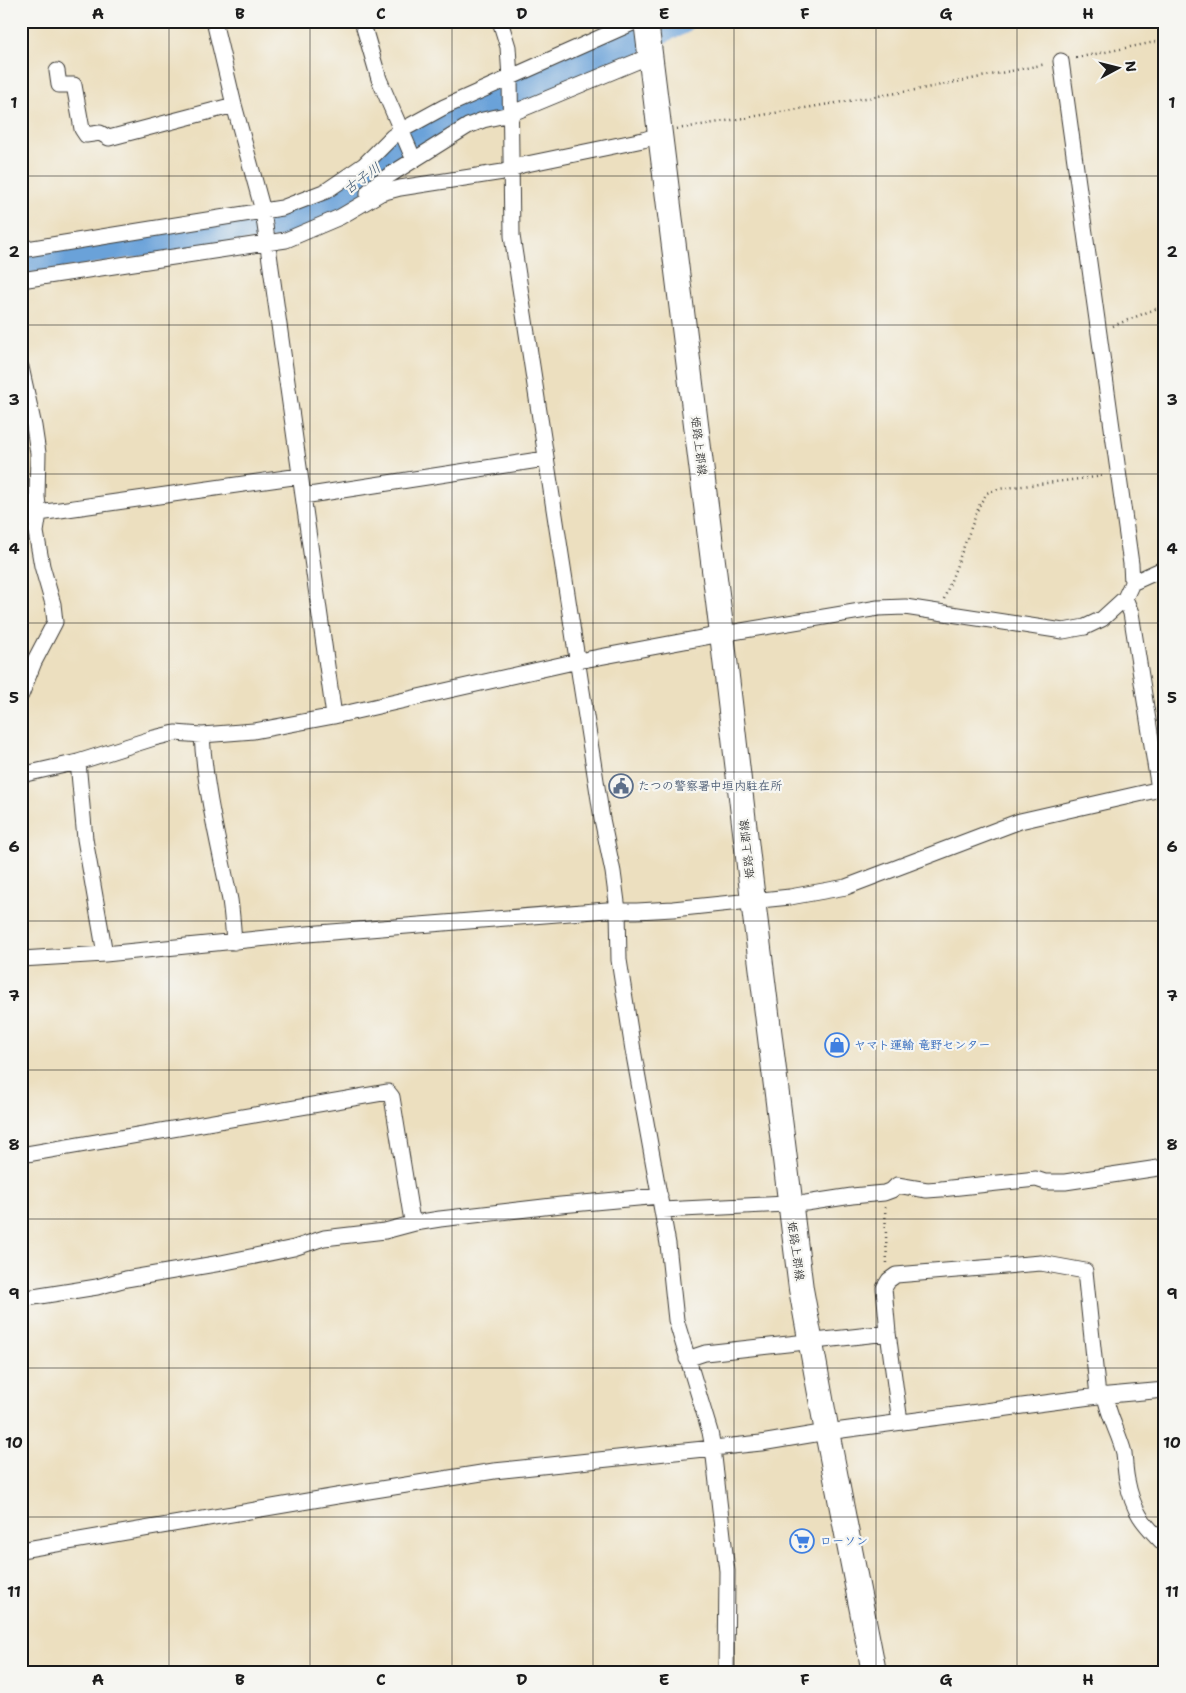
<svg xmlns="http://www.w3.org/2000/svg" width="1186" height="1693" viewBox="0 0 1186 1693" font-family="'Shantell Sans','Klee One',sans-serif">
<style>
.lines{fill:none;stroke-linecap:round;stroke-linejoin:round}
.river{stroke:#6ba2d9;stroke-width:28}
.minor-casing{stroke:#3b3934;stroke-width:17}
.primary-casing{stroke:#3b3934;stroke-width:26}
.path{stroke:#3b3934;stroke-width:2.5;stroke-dasharray:1 4;stroke-linecap:butt}
.minor{stroke:#fff;stroke-width:15}
.primary{stroke:#fff;stroke-width:24}
.grid{fill:none;stroke:#1c1c1c;stroke-width:1;stroke-opacity:0.55}
.labels{text-anchor:middle;stroke-width:4.5;stroke-linejoin:round;paint-order:stroke}
.street-label{font-size:12px;fill:#1c1c1c;stroke:#f6f6f2}
.service-label{font-size:12px;font-weight:bold;fill:#4e5e75;stroke:#f6f6f2;text-anchor:start}
.shop-label{font-size:12px;font-weight:bold;fill:#366cbe;stroke:#f6f6f2;text-anchor:start}
.water-label{font-size:14px;font-style:italic;fill:#405871;stroke:#f6f6f2}
.neatline{fill:none;stroke:#1c1c1c;stroke-width:2}
.grid-label{font-size:16px;text-anchor:middle;font-weight:bold;fill:#1c1c1c}
</style>
<rect width="100%" height="100%" fill="#f6f6f2"/>
<filter id="ink" filterUnits="userSpaceOnUse"><feTurbulence type="fractalNoise" baseFrequency=".02" numOctaves="2"/><feDisplacementMap in="SourceGraphic" scale="10" xChannelSelector="R" yChannelSelector="G"/><feConvolveMatrix kernelMatrix="1 2 1 2 8 2 1 2 1" color-interpolation-filters="sRGB"/></filter>
<filter id="wash" filterUnits="userSpaceOnUse"><feTurbulence type="fractalNoise" baseFrequency=".0096" numOctaves="4" result="noise"/><feDisplacementMap in="SourceGraphic" scale="20" xChannelSelector="R" yChannelSelector="G"/><feGaussianBlur stdDeviation="1.12" result="paint"/><feColorMatrix in="noise" values="0 0 0 0 0 0 0 0 0 0 0 0 0 0 0 0 0 1.4 0 .05"/><feComposite in="paint" operator="in"/></filter>
<g filter="url(#wash)">
<rect width="100%" height="100%" fill="#ecdfbf"/>
<g class="lines">
<path class="river" d="M21,261L237,228L274,225L314,213L420,136L464,113L680,21"/>
</g>
</g>
<g filter="url(#ink)">
<g class="lines">
<g class="minor-casing">
<path id="minor" d="M214,21L234,105L263,211L334,716
M362,21L379,79L414,160
M500,21L508,47L510,78L512,236L582,691L602,819L613,872L618,910L619,960L633,1050L668,1244L676,1320L710,1432L713,1448L727,1571L726,1672
M57,71L59,85H74L82,129L86,135L100,133L109,138L234,105
M368,196V192L377,183L468,126L483,120L510,114L650,56
M21,250L282,208L326,191L364,165L392,137L402,130L444,107L637,21
M21,280L286,240L340,217L381,193L400,188L503,172L522,165L643,140L659,135
M21,367L34,426L38,453L37,497L39,513L36,532L42,566L53,604L55,622L34,662L21,695
M303,496L545,459
M21,521L39,513L300,476
M1132,583L1165,568
M1125,598L1131,613L1159,789
M202,735C205,791 219,845 230,900C232,913 233,928 234,942
M78,762L85,839L105,954
M21,775L78,762L154,738L175,733L202,735L254,731L334,716L578,661L722,634L878,608L905,607L1063,631L1085,627L1102,619L1125,598L1132,583L1131,564L1061,61
M21,959L105,954L307,934L607,910L637,911L673,909L790,897L846,887L1020,821L1165,788
M21,1155L388,1092L392,1097L411,1215L415,1223
M662,1210L806,1203L852,1196L884,1193L892,1190L897,1185L927,1190L941,1189L1036,1179L1045,1182H1065L1165,1167
M21,1299L97,1287L126,1279L221,1263L294,1248L324,1238L385,1231L415,1223L440,1219L561,1205L660,1196
M687,1359L705,1353L888,1333
M1105,1395C1108,1416 1119,1433 1124,1453C1125,1462 1125,1471 1127,1480C1133,1512 1143,1523 1165,1545
M900,1422L888,1333L884,1288L889,1280L896,1275L1041,1263L1085,1271L1098,1396
M21,1550L337,1496L494,1471L761,1443L827,1432L1098,1396L1165,1390"/>
</g>
<g class="primary-casing">
<path id="primary" d="M646,21L722,634L753,900L801,1289L827,1432L874,1672"/>
</g>
<path class="path" d="M1076,58L1165,40
M677,129L921,89L1046,64
M1113,326L1165,305
M944,599L980,504L987,493L998,489L1104,476
M885,1207L887,1264"/>
<use href="#minor" class="minor"/>
<use href="#primary" class="primary"/>
</g>
</g>
<path class="grid" d="M169,21V1672M310,21V1672M452,21V1672M593,21V1672M734,21V1672M876,21V1672M1017,21V1672M21,176H1165M21,325H1165M21,474H1165M21,623H1165M21,772H1165M21,921H1165M21,1070H1165M21,1219H1165M21,1368H1165M21,1517H1165"/>
<defs>
<g id="civic-ring" transform="scale(1.25)"><circle r="9.5" fill="#f6f6f2" stroke="#5c6f8a" stroke-width="1.5"/><path d="M-.6-6.5H3V-4.5H.6V-3L4-1V1h2V6H-6V1h2V-1L-.6-3ZM-1.2 2.5V6h2.4V2.5Z" fill="#5c6f8a"/></g>
<g id="shop-ring" transform="scale(1.25)"><circle r="9.5" fill="#f6f6f2" stroke="#3f7fe0" stroke-width="1.5"/><path d="M-5-2.5h2.3a2.7 3.5 0 0 1 5.4 0H5L5.5 6h-11ZM-1.5-2.5h3a1.5 2.3 0 0 0-3 0Z" fill="#3f7fe0"/></g>
<g id="supermarket-ring" transform="scale(1.25)"><circle r="9.5" fill="#f6f6f2" stroke="#3f7fe0" stroke-width="1.5"/><path d="M-6-5.5h2.5l.6 2H6L4.5 2H-2.5L-4.4-4H-6ZM-1.5 3.2a1.3 1.3 0 1 0 .1 0ZM3 3.2a1.3 1.3 0 1 0 .1 0Z" fill="#3f7fe0"/></g>
</defs>
<g fill-rule="evenodd">
<use href="#civic-ring" x="621" y="786"/>
<use href="#shop-ring" x="837" y="1045"/>
<use href="#supermarket-ring" x="802" y="1541"/>
</g>
<g class="labels">
<g class="street-label">
<text transform="translate(699 446) rotate(83)" y="4">姫路上郡線</text>
<text transform="translate(747 849) rotate(-96)" y="4">姫路上郡線</text>
<text transform="translate(796 1251) rotate(82)" y="4">姫路上郡線</text>
</g>
<g class="service-label">
<text x="638" y="790">たつの警察署中垣内駐在所</text>
</g>
<g class="shop-label">
<text x="854" y="1049">ヤマト運輸 竜野センター</text>
<text x="820" y="1545">ローソン</text>
</g>
<g class="water-label">
<text transform="translate(362 178) rotate(-36)" y="5">古子川</text>
</g>
</g>
<rect width="1186" height="1693" fill="none" stroke="#f6f6f2" stroke-width="55"/>
<g transform="translate(1118 68) rotate(83)" stroke="#f6f6f2" stroke-width="4" paint-order="stroke">
<path d="M0-4L9 19L0 12L-9 19Z" fill="#1c1c1c"/>
<text y="-8" font-size="14" font-weight="bold" text-anchor="middle" fill="#1c1c1c">N</text>
</g>
<rect x="28" y="28" width="1130" height="1638" class="neatline"/>
<g class="grid-label">
<text x="98" y="19">A</text>
<text x="240" y="19">B</text>
<text x="381" y="19">C</text>
<text x="522" y="19">D</text>
<text x="664" y="19">E</text>
<text x="805" y="19">F</text>
<text x="946" y="19">G</text>
<text x="1088" y="19">H</text>
<text x="14" y="108">1</text>
<text x="1172" y="108">1</text>
<text x="14" y="257">2</text>
<text x="1172" y="257">2</text>
<text x="14" y="405">3</text>
<text x="1172" y="405">3</text>
<text x="14" y="554">4</text>
<text x="1172" y="554">4</text>
<text x="14" y="703">5</text>
<text x="1172" y="703">5</text>
<text x="14" y="852">6</text>
<text x="1172" y="852">6</text>
<text x="14" y="1001">7</text>
<text x="1172" y="1001">7</text>
<text x="14" y="1150">8</text>
<text x="1172" y="1150">8</text>
<text x="14" y="1299">9</text>
<text x="1172" y="1299">9</text>
<text x="14" y="1448">10</text>
<text x="1172" y="1448">10</text>
<text x="14" y="1597">11</text>
<text x="1172" y="1597">11</text>
<text x="98" y="1685">A</text>
<text x="240" y="1685">B</text>
<text x="381" y="1685">C</text>
<text x="522" y="1685">D</text>
<text x="664" y="1685">E</text>
<text x="805" y="1685">F</text>
<text x="946" y="1685">G</text>
<text x="1088" y="1685">H</text>
</g>
</svg>
